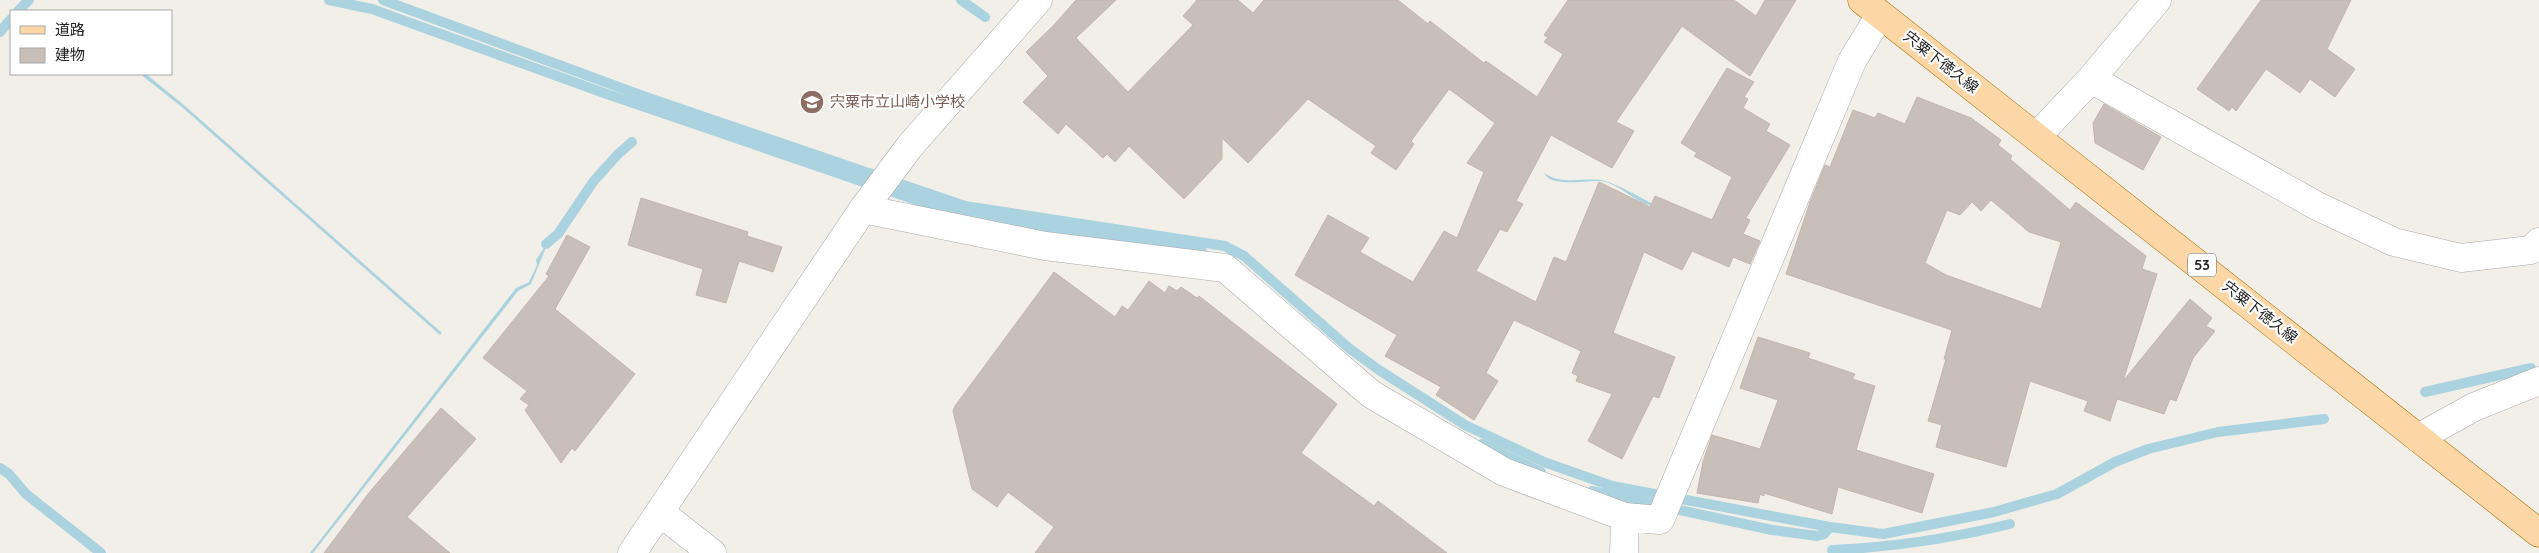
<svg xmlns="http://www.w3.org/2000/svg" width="2539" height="553" viewBox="0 0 2539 553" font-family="Quicksand,'Noto Sans JP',sans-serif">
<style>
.water{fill:#aad3df}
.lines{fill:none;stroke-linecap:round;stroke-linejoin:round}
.stream{stroke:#aad3df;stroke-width:10}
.building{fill:#c7bfb8;stroke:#c4b6ab;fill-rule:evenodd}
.minor-casing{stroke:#a9a9a9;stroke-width:29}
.major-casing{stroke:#a06b00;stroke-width:29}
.minor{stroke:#fff;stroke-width:28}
.major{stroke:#fcd6a4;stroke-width:28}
.labels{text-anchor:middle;stroke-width:4.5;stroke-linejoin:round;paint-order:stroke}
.shield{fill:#fff;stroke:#646464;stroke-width:1}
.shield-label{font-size:14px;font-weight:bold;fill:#222}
.street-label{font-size:15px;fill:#222;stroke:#fff}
.education-label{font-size:15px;fill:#785e54;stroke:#fff;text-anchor:start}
</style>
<rect width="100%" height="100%" fill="#f2efe9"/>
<path class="water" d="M140,74H146L185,106L442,333L440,335L183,108Z
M1544,173C1562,185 1581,178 1601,180C1612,181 1645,200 1657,206C1638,207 1619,182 1600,181C1586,180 1551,188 1544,173Z
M554,233L558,236L547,245L531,284L518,291L313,553H310L516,288L529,282L537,265L536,260Z"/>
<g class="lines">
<path class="stream" d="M329,0L372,9L604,93L963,216L1171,246L1203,253
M383,0L643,96L965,206L1225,246L1244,256L1350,349L1379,370L1465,425L1544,462L1612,486L1830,527L1883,534L1994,512L2057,494L2115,462L2148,449L2218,432L2324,419
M961,0L985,17
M18,11L29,0
M0,32L11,19
M546,244L558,234L593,182L618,154L632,142
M2425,392L2531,368
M1482,444L1541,472
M0,468L9,474L26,494L101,553
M1592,491L1772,530L1817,536L1824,534L1830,527
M1832,550C1896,547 1949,539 2010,524"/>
</g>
<path class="building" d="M1076,0H1116L1076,38L1128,92L1193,25L1183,16L1197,0H1238L1253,13L1264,0H1398L1428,24L1430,21L1484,63L1486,61L1537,97L1563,54L1544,42L1548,37L1544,35L1568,0H1734L1756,16L1765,0H1796L1750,76L1682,26L1616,122L1634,131L1612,168L1551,135L1516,201L1523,204L1507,232L1500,229L1476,271L1536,302L1554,257L1566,262L1599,182L1650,207L1655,196L1712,220L1732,177L1694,156L1697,153L1681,143L1727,68L1754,82L1744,97L1748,99L1743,108L1770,124L1766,131L1790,145L1746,218L1750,220L1743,234L1760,241L1750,264L1733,257L1729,267L1692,251L1682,270L1644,252L1613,333L1675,357L1659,398L1653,396L1622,459L1588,441L1612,394L1576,381L1578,376L1572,373L1581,351L1514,320L1486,373L1498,381L1474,420L1436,395L1441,387L1385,356L1397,335L1295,275L1328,215L1369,238L1360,252L1413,282L1444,231L1457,238L1484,172L1467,163L1495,123L1449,89L1411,141L1414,144L1396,170L1371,153L1376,146L1308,99L1248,163L1222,138V159L1184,199L1129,146L1115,162L1107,154L1103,158L1066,124L1058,134L1023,102L1048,76L1026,52L1053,26Z
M2261,0H2351L2327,49L2355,69L2335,97L2310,79L2300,93L2266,69L2236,111L2232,107L2229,111L2197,89Z
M1917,97L1971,118L2001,140L1998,145L2012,156L2010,159L2070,210L2076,202L2146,256L2142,269L2157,274L2123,381L2190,299L2212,318L2206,326L2215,331L2193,358L2176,401L2170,399L2164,414L2117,399L2110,421L2084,411L2088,401L2030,381L2006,467L1936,447L1942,425L1928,421L1946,359H1944L1952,330L1786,274L1810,202L1825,165L1830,167L1853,110L1875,118L1878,113L1905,124ZM1991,200L2029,232L2061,242L2041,309L1946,275L1925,263L1947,210L1960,215L1972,202L1981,211Z
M2104,104L2161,137L2143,170L2095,143L2093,123Z
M641,198L748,232L747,236L782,247L773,272L739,261L726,303L696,295L703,269L628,245Z
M567,235L590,247L555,309L635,374L575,451L572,448L561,463L525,410L529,405L520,399L527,391L483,358L549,276L546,274Z
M1054,272L1115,317L1122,306L1128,310L1149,281L1165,293L1169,286L1177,291L1181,287L1197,298L1199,296L1337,404L1301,453L1374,506L1378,501L1447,553H1035L1054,527L1008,492L997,507L972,489L953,411L955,406Z
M1758,337L1810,353L1808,358L1855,374L1852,379L1875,386L1856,450L1934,474L1922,513L1838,487L1832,514L1764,493V496L1760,494L1758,503L1697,493L1703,462L1712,435L1760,449L1778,400L1740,388Z
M441,408L476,439L407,517L450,553H324L368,494Z"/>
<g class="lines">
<g class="minor-casing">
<path id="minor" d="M2091,79L2317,206L2394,242L2461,258L2531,250L2539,242
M2037,136L2091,79L2157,0
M863,209L1045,246L1225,268L1371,394L1504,472L1625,517L1624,553
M2418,438L2474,407L2539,381
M661,513L712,553
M1625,517L1660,520L1852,61L1880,15
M632,553L863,209L910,146L1038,0"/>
</g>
<g class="major-casing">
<path id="major" d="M1862,0L2539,533"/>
</g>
<use href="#minor" class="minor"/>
<use href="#major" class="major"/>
</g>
<defs>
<g id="school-disc" transform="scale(1.25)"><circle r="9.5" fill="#8d6e63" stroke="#fff"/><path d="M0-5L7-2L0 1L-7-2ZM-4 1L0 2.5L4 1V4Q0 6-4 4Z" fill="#fff"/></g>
</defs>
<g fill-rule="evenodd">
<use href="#school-disc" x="812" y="102"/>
</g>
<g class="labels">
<rect class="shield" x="2188" y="253.5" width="28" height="23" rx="4"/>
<g class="shield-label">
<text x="2202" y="270">53</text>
</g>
<g class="street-label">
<text transform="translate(1941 62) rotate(38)" y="5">宍粟下徳久線</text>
<text transform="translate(2260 312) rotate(38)" y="5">宍粟下徳久線</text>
</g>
<g class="education-label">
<text x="830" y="107">宍粟市立山崎小学校</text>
</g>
</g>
<rect x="10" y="10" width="162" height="65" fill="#ffffff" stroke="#a7a7a7"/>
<rect x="20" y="26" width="25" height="8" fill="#fcd6a4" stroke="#a7a7a7"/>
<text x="55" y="35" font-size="15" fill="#222222">道路</text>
<rect x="20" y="48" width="25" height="15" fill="#c7bfb8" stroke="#a7a7a7"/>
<text x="55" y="60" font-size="15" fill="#222222">建物</text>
</svg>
